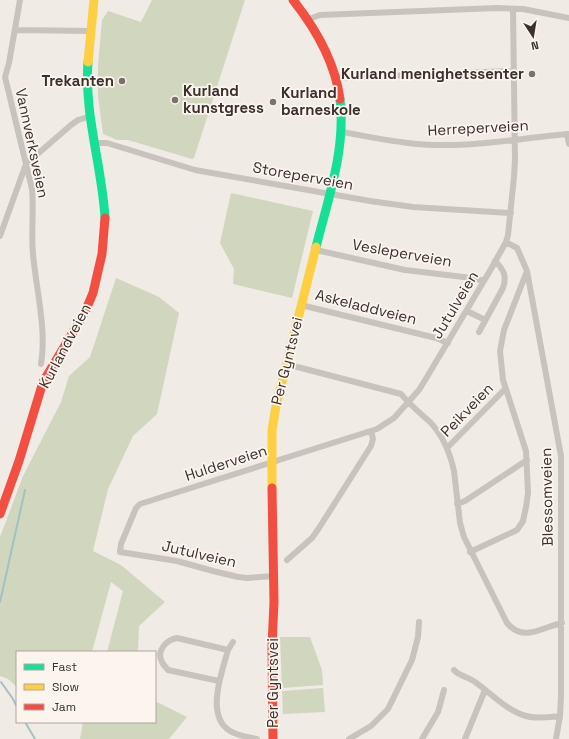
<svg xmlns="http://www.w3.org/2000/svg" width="569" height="739" viewBox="0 0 569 739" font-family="'Space Grotesk',sans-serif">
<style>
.green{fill:#d1d6bf}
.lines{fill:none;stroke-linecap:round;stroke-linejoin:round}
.stream{stroke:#a1c2c1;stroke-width:2}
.street{stroke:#c9c3be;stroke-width:6}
.fast{stroke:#16e098;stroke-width:9}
.slow{stroke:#ffcf43;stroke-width:9}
.jam{stroke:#f24e42;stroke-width:9}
.poi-dot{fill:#7a716c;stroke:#fbf5ee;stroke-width:1.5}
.labels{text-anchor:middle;stroke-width:3.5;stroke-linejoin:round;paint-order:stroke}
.poi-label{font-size:15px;font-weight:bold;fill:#3b302b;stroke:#fbf5ee;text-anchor:end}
.street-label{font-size:15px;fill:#3b302b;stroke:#fbf5ee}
</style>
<rect width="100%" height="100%" fill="#f0ebe5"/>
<path class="green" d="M152,0H245L194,158L192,159L128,140H117L103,134L98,96V65L102,20L108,11L141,22Z
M231,193L313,211L292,298L233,284L234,269L220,243Z
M116,278L159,297L179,313L157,414L133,436L108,489L93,551L121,565L165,602L139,626L138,652H107L123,591L111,582L92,652H17V687L8,679L0,676V537L23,476L61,402L69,376L90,357Z
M280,637H310L322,670L323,685L282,688Z
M323,688L325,712L283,714L282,691Z
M155,701L187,717L169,739H80L83,722H155Z"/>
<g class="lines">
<path class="stream" d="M0,602L25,490
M1,682L13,699L17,707
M25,722L35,739"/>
<path class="street" d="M20,0L9,63L5,77L32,189C34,210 31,232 33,254C36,288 47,331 41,364
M309,19L320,15L497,8L523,9L569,18
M16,30L91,31
M335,78L513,71
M342,132C377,138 412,146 448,145C488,145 529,137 569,134
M567,134L569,144
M95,143H107L195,170L370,201L413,207L511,213
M0,236L26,164L71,125L78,120L91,116
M506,242L517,248L527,271L561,456V696L560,716L556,739
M316,250L405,270L472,278L484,281
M301,305L436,338L448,343
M467,311L485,320
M479,332L503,288C507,276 504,270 495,261
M286,364L401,394C409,404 419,412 429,421C442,434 450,453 454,471L460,523L464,537L507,623C524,643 542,627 562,623
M447,448L505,389
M457,504L465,501L527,460
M470,552L517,530L523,521L526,507L528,493L526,451L503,380L500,351L504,330L527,271
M287,560L312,538L319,528L371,446L373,439L371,431
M273,576L247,578L238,577L213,571L177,561L120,552L121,544L136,508L140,504L377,429L394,418L419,390L427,377L491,269L506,242L508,235L514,177L515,159L513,9
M228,650L233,642
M454,670C459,676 469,677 475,682C491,693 507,711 526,716C537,719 550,717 560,716
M219,681L168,670C166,667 163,665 162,662C156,651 166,640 177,638L228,650C222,672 205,716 230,731C238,736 248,737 257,739
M349,739L371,726L388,709L412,660L418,637L419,622
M422,739L438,712L444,690
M465,739L485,690"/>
<path class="fast" d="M88,62C84,114 102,166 105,218
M316,247C328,199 346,150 340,99"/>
<path class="slow" d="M88,62L94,0
M272,488V430L276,406L316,247"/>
<path class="jam" d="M293,0C316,29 335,62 340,99
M272,488L274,602L272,646L273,739
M0,514L19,461L43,382L85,312L93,293L102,254L105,218"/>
</g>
<g class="poi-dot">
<circle cx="532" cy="74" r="4"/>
<circle cx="122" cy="81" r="4"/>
<circle cx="175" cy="100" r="4"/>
<circle cx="273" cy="102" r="4"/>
</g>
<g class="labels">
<g class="poi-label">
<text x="524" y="79">Kurland menighetssenter</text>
<text x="114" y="86">Trekanten</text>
<text x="183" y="96" text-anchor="start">Kurland<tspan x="183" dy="17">kunstgress</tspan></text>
<text x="281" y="98" text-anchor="start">Kurland<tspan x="281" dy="17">barneskole</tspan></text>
</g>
<g class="street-label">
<text transform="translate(478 128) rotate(-3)" y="5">Herreperveien</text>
<text transform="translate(32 143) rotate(78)" y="5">Vannverksveien</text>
<text transform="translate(303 176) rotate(10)" y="5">Storeperveien</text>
<text transform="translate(402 253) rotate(10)" y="5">Vesleperveien</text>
<text transform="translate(455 305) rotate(-59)" y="5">Jutulveien</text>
<text transform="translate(366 307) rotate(14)" y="5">Askeladdveien</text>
<text transform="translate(65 346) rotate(-62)" y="5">Kurlandveien</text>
<text transform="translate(287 361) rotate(-76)" y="5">Per Gyntsvei</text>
<text transform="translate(467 410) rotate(-46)" y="5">Peikveien</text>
<text transform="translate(226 463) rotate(-18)" y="5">Hulderveien</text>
<text transform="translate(547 497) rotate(-91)" y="5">Blessomveien</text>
<text transform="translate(199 554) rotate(13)" y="5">Jutulveien</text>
<text transform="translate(273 683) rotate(-90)" y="5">Per Gyntsvei</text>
</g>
</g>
<rect x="16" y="651" width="140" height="72" fill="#fbf5ee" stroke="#aea6a0"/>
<rect x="24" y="664" width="20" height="6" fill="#16e098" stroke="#aea6a0"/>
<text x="52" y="671" font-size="12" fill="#3b302b">Fast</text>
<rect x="24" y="684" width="20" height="6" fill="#ffcf43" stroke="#aea6a0"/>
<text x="52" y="691" font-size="12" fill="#3b302b">Slow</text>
<rect x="24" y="704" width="20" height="6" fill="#f24e42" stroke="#aea6a0"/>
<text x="52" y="711" font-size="12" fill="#3b302b">Jam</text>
<g transform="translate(533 36) rotate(168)" stroke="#fbf5ee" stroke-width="3" paint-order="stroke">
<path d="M0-3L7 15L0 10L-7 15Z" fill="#3b302b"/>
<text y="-6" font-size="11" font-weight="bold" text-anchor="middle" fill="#3b302b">N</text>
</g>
</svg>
